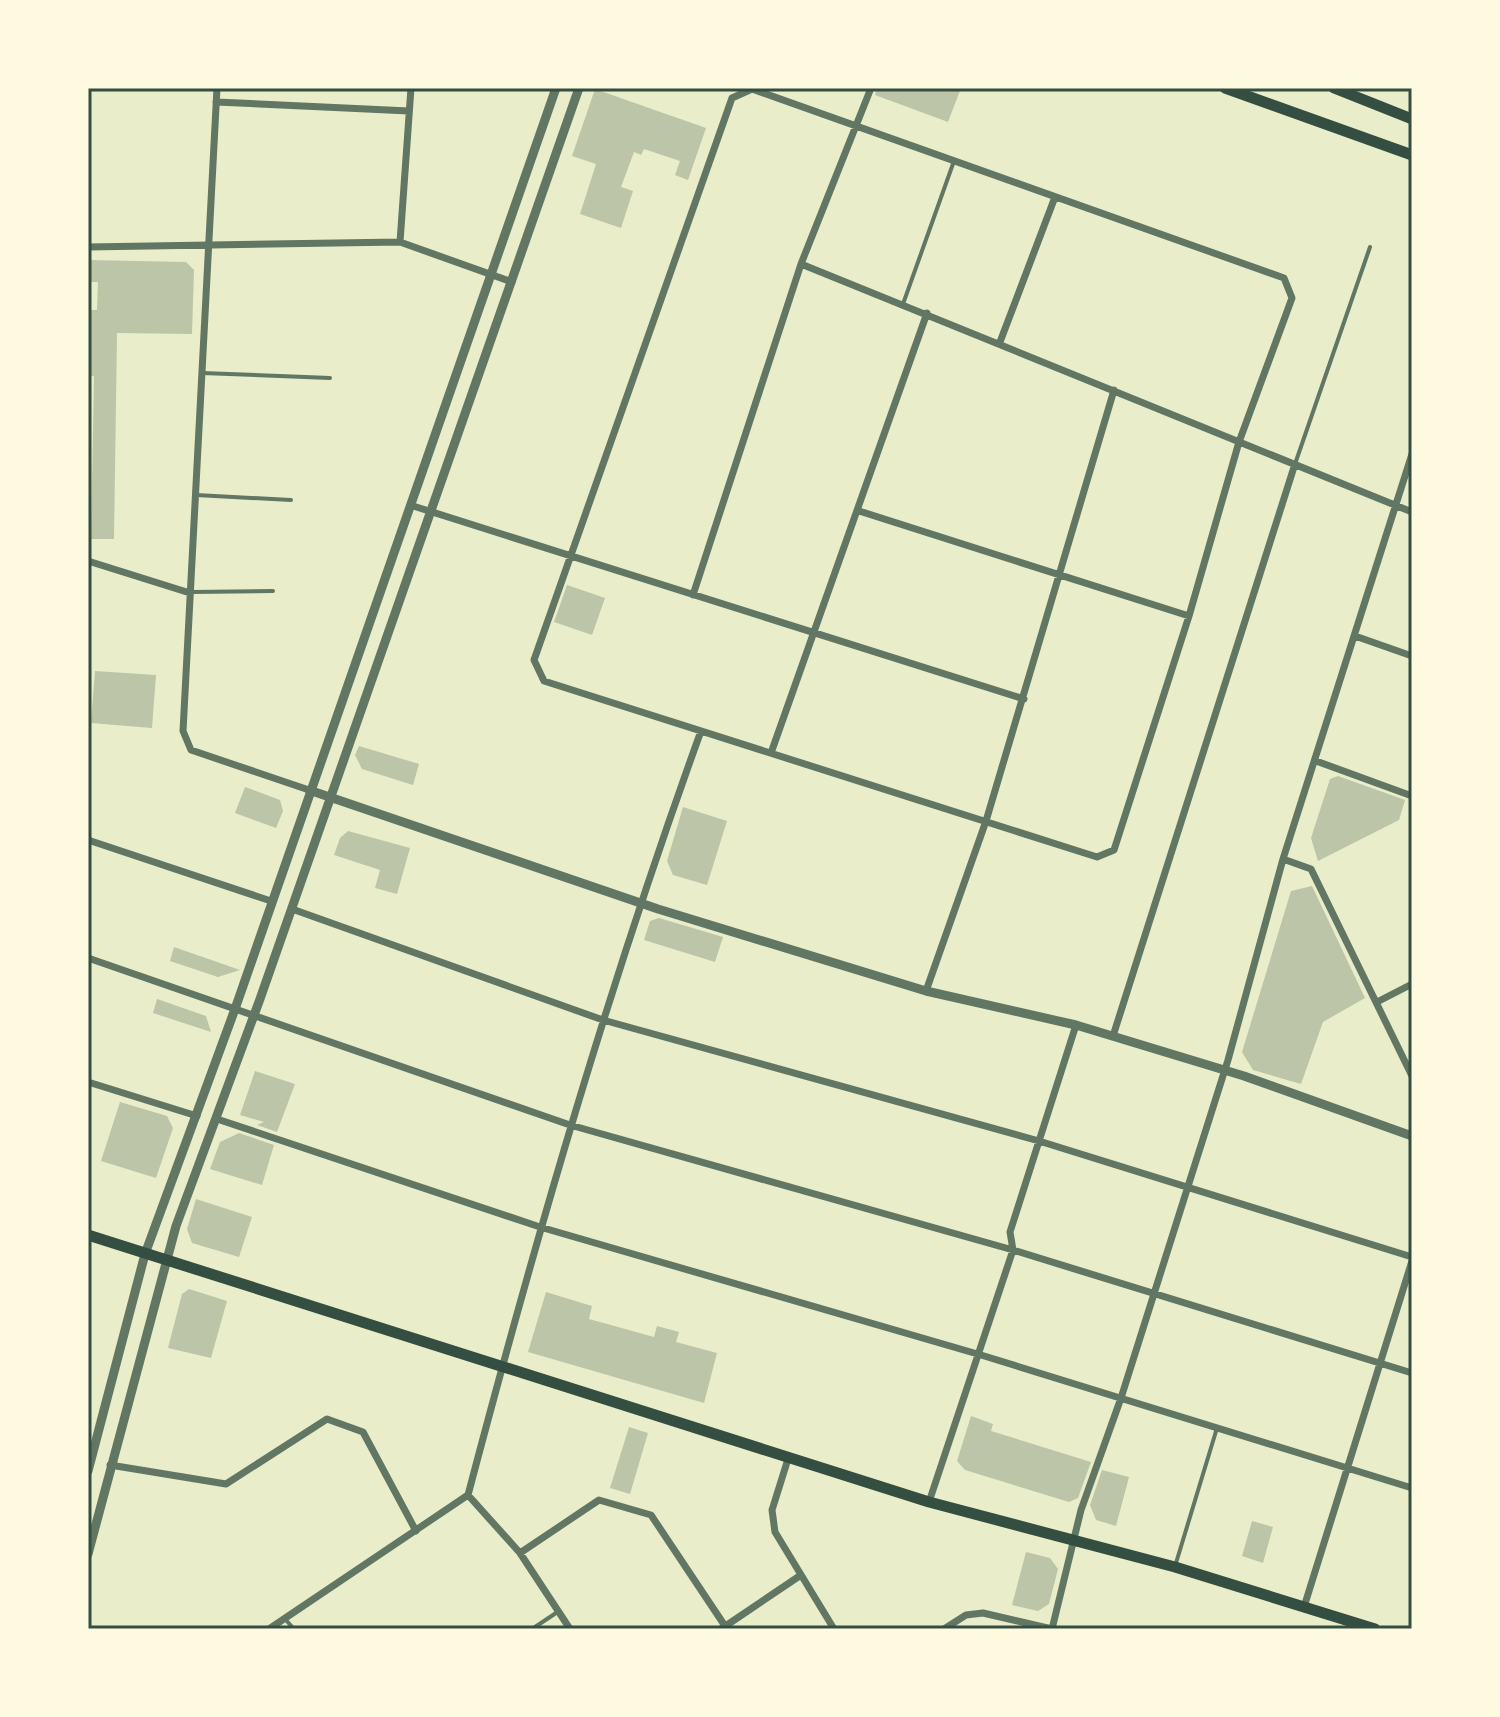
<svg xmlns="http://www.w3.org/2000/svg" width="1500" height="1717" viewBox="0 0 1500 1717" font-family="Quicksand,sans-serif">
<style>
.building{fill:#bcc5a7}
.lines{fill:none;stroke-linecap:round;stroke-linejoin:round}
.service{stroke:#617663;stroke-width:4}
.minor{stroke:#617663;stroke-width:7}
.tertiary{stroke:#617663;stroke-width:9}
.primary{stroke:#344e41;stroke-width:11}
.neatline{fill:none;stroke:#344e41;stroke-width:3}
</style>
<rect width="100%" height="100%" fill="#e9edc9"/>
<path class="building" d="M877,88H961L948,122L875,95Z
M595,89L706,128L688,180L675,175L680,161L644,149L641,155L634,152L621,187L633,191L621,228L580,214L596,164L572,156Z
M88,260L186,262L194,270L192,334L117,333L114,539H91L94,376H88V310H97L98,282H88Z
M567,585L605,598L592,635L554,622Z
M95,671L156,675L152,728L91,723Z
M359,746L419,764L413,785L362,769L355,755Z
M1338,776L1405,800L1399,820L1318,861L1311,838L1330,779Z
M245,787L280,800L283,811L276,828L235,813Z
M683,807L727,821L707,885L673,875L667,861Z
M348,831L410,848L397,894L375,888L380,870L334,855L340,838Z
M1312,886L1365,998L1323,1022L1301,1084L1253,1070L1242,1052L1291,891Z
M659,918L723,937L715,962L644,940L650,921Z
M174,947L240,970L218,977L170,961Z
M157,999L206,1016L211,1032L153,1013Z
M255,1071L295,1084L277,1132L257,1125L264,1122L240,1115Z
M120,1102L167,1116L173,1128L156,1178L101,1161Z
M239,1133L274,1145L262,1185L210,1169L220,1142Z
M196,1199L252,1217L239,1257L192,1243L187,1229Z
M189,1289L227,1301L211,1358L168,1348L182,1294Z
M546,1292L592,1306L589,1319L654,1337L657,1326L679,1332L676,1342L717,1353L704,1403L528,1352Z
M971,1416L993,1424L991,1431L1091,1462L1078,1498L1069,1502L965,1470L957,1461Z
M629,1427L648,1433L630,1494L610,1488Z
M1102,1470L1129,1477L1116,1526L1096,1520L1090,1505Z
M1252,1521L1273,1527L1263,1563L1242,1556Z
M1026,1552L1050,1558L1058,1569L1049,1604L1038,1611L1012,1605Z"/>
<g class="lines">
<path class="service" d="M903,304L954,161
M202,373L330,378
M1295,464L1370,247
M196,495L291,500
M191,592L273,591
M1176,1563L1217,1428
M285,1619L294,1629
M532,1629L559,1611"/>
<path class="minor" d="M217,88L183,731L191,750L309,790
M752,89L1284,278L1292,298L1239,442L1189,616L1114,850L1097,857L544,681L534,660L732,98Z
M216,102L409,111
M400,242L411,88
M88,247L400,242L512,282
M801,264L1412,512
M1000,342L1055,197
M410,505L1024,699
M859,511L1189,616
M88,561L190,593
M693,595L801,264L871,88
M1355,636L1412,656
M771,753L927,313
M1316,761L1412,796
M88,840L271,901
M1283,859L1311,869L1412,1076
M292,909L603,1020L1039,1141L1412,1257
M88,958L570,1125L1013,1250L1412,1373
M926,991L986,821L1114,390
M1377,1002L1412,984
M1113,1036L1294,467
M88,1082L197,1116
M217,1119L540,1227L981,1355L1412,1488
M788,1459L772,1510L775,1532L834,1629
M110,1465L226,1484L327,1419L363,1432L416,1531
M468,1495L520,1553L570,1629
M929,1502L1013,1250L1010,1232L1076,1025
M520,1553L599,1500L651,1515L725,1626
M1304,1607L1412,1261
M269,1629L468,1495C536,1237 610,982 701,731
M721,1629L801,1575
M944,1629L966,1615L983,1613L1052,1629
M1052,1629L1081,1510L1121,1398L1228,1060L1283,859L1412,454"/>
<path class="tertiary" d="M309,790L658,909L926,991L1076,1025L1244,1076L1412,1136
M88,1471L145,1254L235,1009L556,88
M88,1554L176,1226L260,999L579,88"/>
<path class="primary" d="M1225,88L1412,155
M1334,88L1412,119
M88,1235L929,1502L1175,1567L1375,1629"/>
</g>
<rect width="1500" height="1717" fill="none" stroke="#fefae0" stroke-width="180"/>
<rect x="90" y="90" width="1320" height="1537" class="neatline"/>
</svg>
